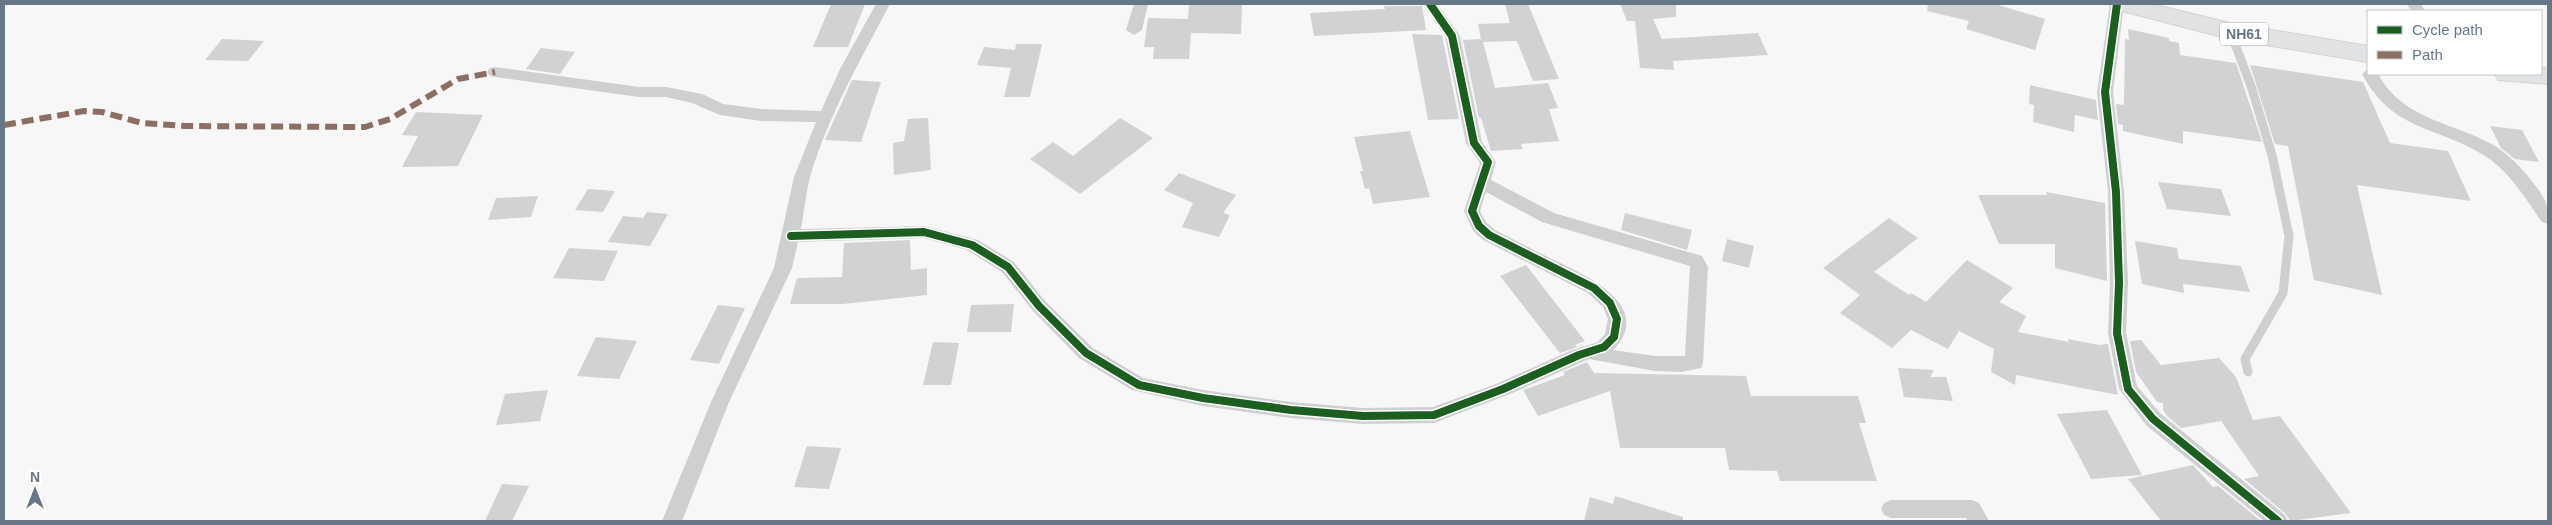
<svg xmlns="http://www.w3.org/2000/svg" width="2552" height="525" viewBox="0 0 2552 525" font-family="Arial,sans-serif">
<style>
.building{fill:#d1d2d3}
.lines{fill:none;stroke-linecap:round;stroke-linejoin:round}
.highway-casing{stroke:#d3d3d5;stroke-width:2}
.lane{stroke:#cdcfd0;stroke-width:9}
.street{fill:#cdcfd0;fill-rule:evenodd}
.highway{fill:#e1e2e3;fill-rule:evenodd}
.quiet{stroke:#8d6e63;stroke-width:6;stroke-dasharray:12 6;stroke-linecap:butt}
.cycleway-casing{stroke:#fff;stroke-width:11}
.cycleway{stroke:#1b5e20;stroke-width:8}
.labels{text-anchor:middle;stroke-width:5;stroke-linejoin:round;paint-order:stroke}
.shield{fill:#fff;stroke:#95a0ab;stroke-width:1}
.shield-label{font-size:14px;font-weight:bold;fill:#677787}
</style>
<rect width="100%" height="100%" fill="#f7f7f7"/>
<path class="building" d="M831,4H865L848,47H813Z
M1189,4H1242L1241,34L1191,33L1189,59H1153L1154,47H1144L1148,18L1188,19Z
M1505,4H1528L1559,79L1533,81L1517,41L1483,42L1495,88L1548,83L1558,108L1549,109L1559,141L1521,144L1523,149L1491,151L1481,118H1479L1463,40L1481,39L1478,24L1510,23Z
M1620,4H1676V17L1653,19L1662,39L1758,33L1768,55L1673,61L1674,70L1640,68L1635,21H1627Z
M1928,4H1995L2045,19L2035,50L1966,29L1969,21L1927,11Z
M1384,6H1422L1426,30L1314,36L1310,13L1385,9Z
M2128,29L2169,38V41L2179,43L2180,55L2236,63L2262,142L2183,131V144L2123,131V125L2118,124L2116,104L2124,105L2125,39L2129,40Z
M1412,34L1442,35L1459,119L1428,120Z
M222,39L264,41L248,61L205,60Z
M1016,44H1042L1030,97H1004L1011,68L977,65L984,47L1015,50Z
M541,48L575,52L560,74L526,69Z
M2250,65L2363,82L2390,143L2448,151L2471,201L2357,185L2382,295L2314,280L2288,146L2275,144Z
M852,80L881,82L861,142L825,140Z
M2030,85L2096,100L2098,120L2075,115L2074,132L2033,122L2034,105L2029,104Z
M416,112L483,115L458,166L402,167L418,136L402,135Z
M928,118L931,170L894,175L893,143L904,141L908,119Z
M1120,118L1153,138L1080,194L1030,159L1053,142L1073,156Z
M2490,126L2522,130L2539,162L2515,159L2501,148Z
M1410,131L1430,197L1373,204L1369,188L1365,189L1360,171H1363L1354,137Z
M1179,173L1236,195L1223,213L1230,215L1219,237L1182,227L1193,203L1164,190Z
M2158,182L2221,189L2231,216L2167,209Z
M588,189L615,191L603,212L575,210Z
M2046,192L2105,203L2107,281L2055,268V244H1999L1978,195H2047Z
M538,196L531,217L488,220L496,198Z
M647,212L668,214L650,246L608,242L623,216L643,218Z
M1625,213L1692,230L1687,250L1621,230Z
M1889,218L1918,238L1874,272L1909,295L1911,293L1926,302L1967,260L2013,288L1999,302L2026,316L2018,332L2069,342L2068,339L2099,345L2108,344L2118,395L2016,375L2015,385L1991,372L1994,349L1959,331L1948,349L1911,330L1892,348L1840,313L1860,295L1823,268Z
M1727,239L1754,246L1749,268L1722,261Z
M910,240L911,270L927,268V295L843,304H790L797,278L842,277L844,243Z
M2135,241L2177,248L2179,259L2241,266L2250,292L2183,284L2184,293L2142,284Z
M569,248L618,251L604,281L553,278Z
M1526,265L1585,341L1575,345L1577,347L1560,353L1500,276Z
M1014,304L1011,332H967L971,305Z
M718,305L745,308L719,364L690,360Z
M596,337L637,341L619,379L577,376Z
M2141,340L2161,365L2219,358L2236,377L2253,420L2280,416L2351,513L2290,521L2286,514L2244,479L2259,476L2221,421L2181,428L2167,416L2163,410V403L2157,402L2136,372L2130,341Z
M933,342L959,343L951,385H923Z
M1587,362L1594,373L1746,376L1751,396H1858L1866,423H1859L1877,481H1780L1777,471L1729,470L1725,448H1620L1610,391L1538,416L1523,390L1565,375L1563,372Z
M1898,368L1934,370L1930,377H1946L1953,401L1904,397Z
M548,390L540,421L496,425L505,394Z
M2107,410L2142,475L2091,479L2057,414Z
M807,446L841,448L829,489L794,487Z
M2193,465L2213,487L2218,486L2261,521H2161L2128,479Z
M502,484L529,486L512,521H485Z
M1615,496L1683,517V521H1584L1590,497L1613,504Z"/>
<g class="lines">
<g class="highway-casing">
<path id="highway" d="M2111,4H2152L2230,23L2368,46V62L2230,39L2114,9Z
M2541,67L2548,68V84L2498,80L2495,74H2541Z"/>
</g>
<path class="lane" d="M2230,31L2251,86L2272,155L2289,236L2283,293L2245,359L2248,372"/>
<path class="street" d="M876,4H890C861,59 828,116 810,177C806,193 804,212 801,229L924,226L978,240L1014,262L1045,301L1093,348L1143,378L1203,390L1291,402L1363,408L1433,407L1496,384L1572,350L1598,342L1605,334L1608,319L1603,307L1588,293L1483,240L1473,231L1464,211L1480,163L1466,143L1445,36L1423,4H1437L1460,36L1482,142L1496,162L1491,180L1554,213L1702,256L1708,267L1703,363L1701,368L1681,372L1655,371L1589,359L1510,394L1434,423L1363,424L1291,418L1203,406L1132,390L1079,358L1033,311L1002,272L967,250L924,238L798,242L792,268L729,402L682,521H662L711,402L774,268L794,177L816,122L761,121L720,115L692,103L666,97H639L495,77L490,76L487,72L490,68L495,67L639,87H666L702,94L723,104L761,109L821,111L840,69ZM1486,192L1542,222L1690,266L1685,356H1655L1613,350C1656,306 1585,275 1554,260C1534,250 1515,240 1495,230L1486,222L1480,211Z
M1134,4H1148L1142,30L1134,35L1126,30Z
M2110,4H2124L2113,92L2124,192L2128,283L2126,333L2137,386L2160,413L2285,515L2288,521H2264L2146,425L2119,389L2108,333L2110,283L2108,192L2097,92Z
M2407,4H2421L2425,11H2411Z
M2368,69V74H2378C2404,121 2452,121 2495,146C2509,155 2521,167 2531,180C2545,199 2548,200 2548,224L2542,222C2525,198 2509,170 2482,154C2433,125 2393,131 2362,74Z
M1891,500H1972L1979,503L1989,521H1968L1966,518H1891L1884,515L1881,509L1884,503Z"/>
<use href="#highway" class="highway"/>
<path class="quiet" d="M4,125L84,111L102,112L142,123L185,126L365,127L390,119L458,79L495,72"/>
<g class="cycleway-casing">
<path id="cycleway" d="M2117,4L2105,92L2116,192L2119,283L2117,333L2128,389L2153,419L2278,521
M791,236L924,232L972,245L1008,267L1039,306L1086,353L1139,385L1203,398L1291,410L1363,416L1434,415L1503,389L1579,355L1604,347L1614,337L1617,319L1610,303L1594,288L1489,235L1479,226L1472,211L1488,162L1474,143L1452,36L1430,4"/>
</g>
<use href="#cycleway" class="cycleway"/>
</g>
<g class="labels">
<rect class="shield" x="2220" y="22.5" width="48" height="23" rx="4"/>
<g class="shield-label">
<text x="2244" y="39">NH61</text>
</g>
</g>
<rect width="2552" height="525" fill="none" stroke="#677787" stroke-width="10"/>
<rect x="2367" y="10" width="175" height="65" fill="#ffffff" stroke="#c2c9cf"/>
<rect x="2377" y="26" width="25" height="8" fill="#1b5e20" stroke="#c2c9cf"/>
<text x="2412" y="35" font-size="15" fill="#677787">Cycle path</text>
<rect x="2377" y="51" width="25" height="8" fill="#8d6e63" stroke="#c2c9cf"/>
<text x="2412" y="60" font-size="15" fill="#677787">Path</text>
<g transform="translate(35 490)" stroke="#ffffff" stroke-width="4" paint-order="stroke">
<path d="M0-4L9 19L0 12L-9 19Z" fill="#677787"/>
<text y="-8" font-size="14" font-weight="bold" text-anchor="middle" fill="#677787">N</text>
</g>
</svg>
